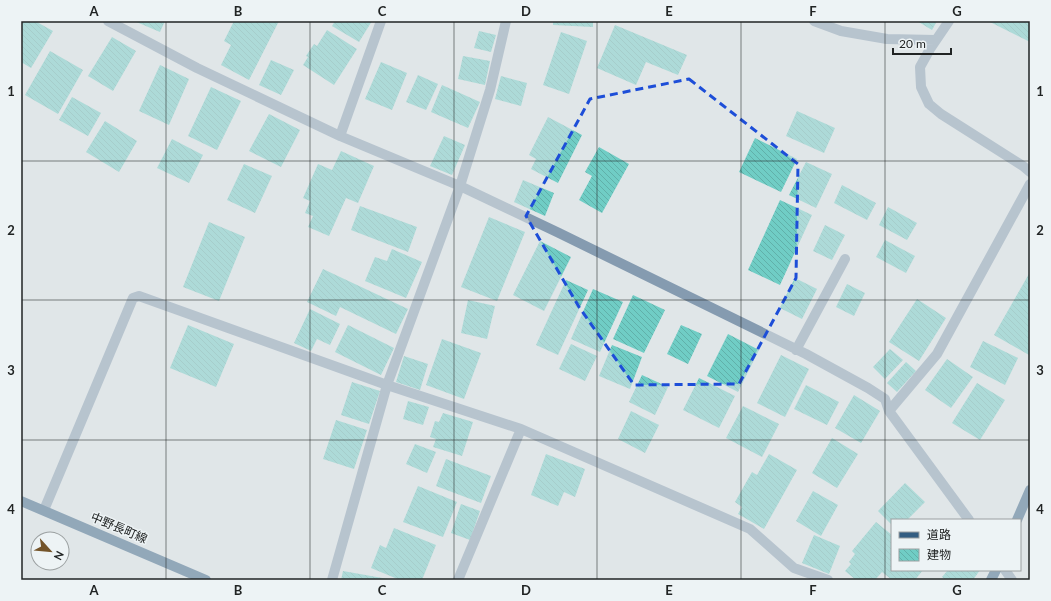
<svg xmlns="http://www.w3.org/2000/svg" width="1051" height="601" viewBox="0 0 1051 601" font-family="Lato,'Noto Sans JP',sans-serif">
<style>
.building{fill:url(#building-back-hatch)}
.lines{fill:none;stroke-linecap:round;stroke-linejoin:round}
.minor{stroke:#859bb0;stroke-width:10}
.major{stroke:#335d82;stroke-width:10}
.marked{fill:none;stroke:#1d4ed8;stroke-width:3;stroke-dasharray:8 5;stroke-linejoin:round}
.grid{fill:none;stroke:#212424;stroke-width:1;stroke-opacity:0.55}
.labels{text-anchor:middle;stroke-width:3;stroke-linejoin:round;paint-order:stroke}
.street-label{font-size:12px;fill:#212424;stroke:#edf3f5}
.neatline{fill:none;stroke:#212424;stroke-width:1.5}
.grid-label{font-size:13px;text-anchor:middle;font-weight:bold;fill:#212424}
</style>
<defs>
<pattern id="building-back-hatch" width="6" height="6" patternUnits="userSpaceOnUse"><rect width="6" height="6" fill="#70cdc5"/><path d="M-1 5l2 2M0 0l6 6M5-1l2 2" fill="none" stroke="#61b0a9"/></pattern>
</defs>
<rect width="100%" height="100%" fill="#e0e6e8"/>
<path class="building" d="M22,21H35L53,31L31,68L21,62V23Z
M134,21H165L160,32Z
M234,21H279L249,80L221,65L231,45L224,41Z
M335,21H372L359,42L332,26Z
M553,21H593V27L553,25Z
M917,21H937L932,30Z
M988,21H1030V42Z
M615,25L687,55L678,75L646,62L636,85L597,68Z
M327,30L357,49L334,85L303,65L308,57L306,56L314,44L317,46Z
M479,31L496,35L491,52L474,48Z
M561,32L587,41L569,94L543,85Z
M112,37L136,51L113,91L88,76Z
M50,51L83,70L58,114L25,95Z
M463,56L490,61L485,85L458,79Z
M271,60L294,70L281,95L259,85Z
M381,62L407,73L392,110L365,99Z
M160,65L189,79L169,125L139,111Z
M418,75L438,84L426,110L406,102Z
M501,76L527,83L521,106L495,99Z
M442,85L480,102L468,128L431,112Z
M211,87L241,101L217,150L188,136Z
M72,97L101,113L88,136L59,120Z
M797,111L835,128L824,153L786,136Z
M269,114L300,130L281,167L249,151Z
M548,117L582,135L558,183L531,169L536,159L529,155Z
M105,121L137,141L119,172L86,152Z
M444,136L465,145L452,175L430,166Z
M755,138L797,159L781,192L739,172Z
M172,139L203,155L189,183L157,168Z
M599,147L629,164L602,213L579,200L592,176L585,172Z
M341,151L374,166L358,203L346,198L329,236L308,227L313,216L305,213L310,201L303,198L318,164L332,170Z
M806,162L832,174L816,208L789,195Z
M244,164L272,176L255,213L227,200Z
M523,180L554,193L545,216L514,202Z
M842,185L876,203L867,220L834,203Z
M780,200L812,215L780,285L748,270Z
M360,206L417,227L408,252L351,230Z
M888,207L917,223L907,240L879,225Z
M489,217L525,232L497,301L461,287Z
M209,222L245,237L219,301L183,287Z
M825,225L845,235L832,260L813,251Z
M885,240L915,256L906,273L876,257Z
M540,241L571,257L544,311L513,295Z
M392,249L422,262L406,298L365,281L375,257L387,261Z
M323,269L408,309L396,334L340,307L336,316L307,302Z
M1030,272V353L1029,355L994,335Z
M795,278L817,289L802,319L780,308Z
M566,280L588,290L558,355L536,345Z
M847,284L865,293L854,316L836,307Z
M593,289L623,302L600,352L571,339Z
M633,295L665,310L644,353L613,339Z
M917,299L946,318L919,361L889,342Z
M468,300L495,306L487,339L461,333Z
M310,309L340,324L330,345L317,339L311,351L294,343Z
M188,325L234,344L216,387L170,368Z
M348,325L394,348L381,375L335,352Z
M681,325L702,334L688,364L667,354Z
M728,334L759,350L738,392L707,376Z
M442,339L481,353L464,399L426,385Z
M983,341L1018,358L1005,385L970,367Z
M571,344L597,356L585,381L559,369Z
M612,345L642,357L630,389L599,376Z
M890,349L903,360L885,379L873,367Z
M781,355L809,369L785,417L757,403Z
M404,356L428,364L420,390L396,382Z
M947,359L973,377L951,408L925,390Z
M906,362L916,371L897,392L887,383Z
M642,375L668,387L655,415L629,402Z
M699,378L735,396L719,428L683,410Z
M352,382L380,391L369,424L341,415Z
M977,383L1005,400L980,440L952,423Z
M806,385L839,402L827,425L794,409Z
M854,395L880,411L861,443L835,428Z
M408,401L429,407L423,425L403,419Z
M743,406L779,424L762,457L726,438Z
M631,411L659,425L645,453L618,439Z
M443,413L473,422L462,456L433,447L436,439L430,437L435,421L439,422Z
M336,420L367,430L354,469L323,459Z
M832,438L858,454L837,488L812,473Z
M415,444L436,452L427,473L406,464Z
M546,454L585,469L575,497L564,492L558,506L531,495Z
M769,454L797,470L764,529L738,514L742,507L735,502L752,472L757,475Z
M446,459L491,476L481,503L436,486Z
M905,483L925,502L907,520H892V525L878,511Z
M418,486L457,502L443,537L403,522Z
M813,491L838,505L821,536L796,521Z
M461,504L480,511L470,540L451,533Z
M876,522L892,535V570H923L915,580H892L882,572L875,580H856L845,571L851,564L849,562L855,554L852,551Z
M394,528L436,545L422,580H400L371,568L380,545L386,548Z
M814,535L840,546L829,574L802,563Z
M948,570H980L973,580H946L942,577Z
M343,571L388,579V580H341Z"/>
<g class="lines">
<path class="minor" d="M108,21L197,68L340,136L460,186L559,233L806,354L868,388L885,399L889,411L969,520
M814,21L841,31L887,39L935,40
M949,21L930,49L920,67L921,87L929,104L941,114L1023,166L1030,172
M340,136L381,21
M796,350L845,259
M889,411L937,354L1030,184
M44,510L133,298L139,296L387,385L521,429L750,529L794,568L828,580
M1005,570L1012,580
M332,580L387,385L460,186L490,90L506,21
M458,580L521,429"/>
<path class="major" d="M21,501L206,580
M1017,520L1030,490
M991,580L996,570"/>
</g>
<path d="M0 0H1051V601H0ZM689,79L798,164L796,278L739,384L634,385L579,307L526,216L590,99Z" fill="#e0e6e8" fill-opacity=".55" fill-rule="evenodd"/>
<path class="marked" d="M689,79L798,164L796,278L739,384L634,385L579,307L526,216L590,99Z"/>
<path class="grid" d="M166,21V580M310,21V580M454,21V580M597,21V580M741,21V580M885,21V580M21,161H1030M21,300H1030M21,440H1030"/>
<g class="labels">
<g class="street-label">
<text transform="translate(119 528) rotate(23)" y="4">中野長町線</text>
</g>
</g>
<rect width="1051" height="601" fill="none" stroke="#edf3f5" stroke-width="44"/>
<rect x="891" y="519" width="130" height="52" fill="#edf3f5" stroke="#9ba0a1"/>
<rect x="899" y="532" width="20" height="6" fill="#335d82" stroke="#9ba0a1"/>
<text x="927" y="539" font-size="12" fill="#212424">道路</text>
<rect x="899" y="549" width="20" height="12" fill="url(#building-back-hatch)" stroke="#9ba0a1"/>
<text x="927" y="559" font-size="12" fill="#212424">建物</text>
<g transform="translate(50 551) rotate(117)"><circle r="19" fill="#edf3f5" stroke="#9ba0a1"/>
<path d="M0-3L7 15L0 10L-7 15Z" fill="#74542a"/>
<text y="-6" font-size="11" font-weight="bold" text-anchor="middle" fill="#212424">N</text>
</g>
<path d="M893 48v6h58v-6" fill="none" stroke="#212424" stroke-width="2"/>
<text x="899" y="48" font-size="12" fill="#212424" stroke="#edf3f5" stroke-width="3" paint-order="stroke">20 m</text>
<rect x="22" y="22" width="1007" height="557" class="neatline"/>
<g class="grid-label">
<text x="94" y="16">A</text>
<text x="238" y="16">B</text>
<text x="382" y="16">C</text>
<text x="526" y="16">D</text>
<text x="669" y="16">E</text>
<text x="813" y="16">F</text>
<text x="957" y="16">G</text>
<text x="11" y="96">1</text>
<text x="1040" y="96">1</text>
<text x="11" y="235">2</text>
<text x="1040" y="235">2</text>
<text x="11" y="375">3</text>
<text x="1040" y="375">3</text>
<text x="11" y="514">4</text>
<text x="1040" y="514">4</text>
<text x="94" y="595">A</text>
<text x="238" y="595">B</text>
<text x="382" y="595">C</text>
<text x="526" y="595">D</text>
<text x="669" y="595">E</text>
<text x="813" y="595">F</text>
<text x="957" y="595">G</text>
</g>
</svg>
